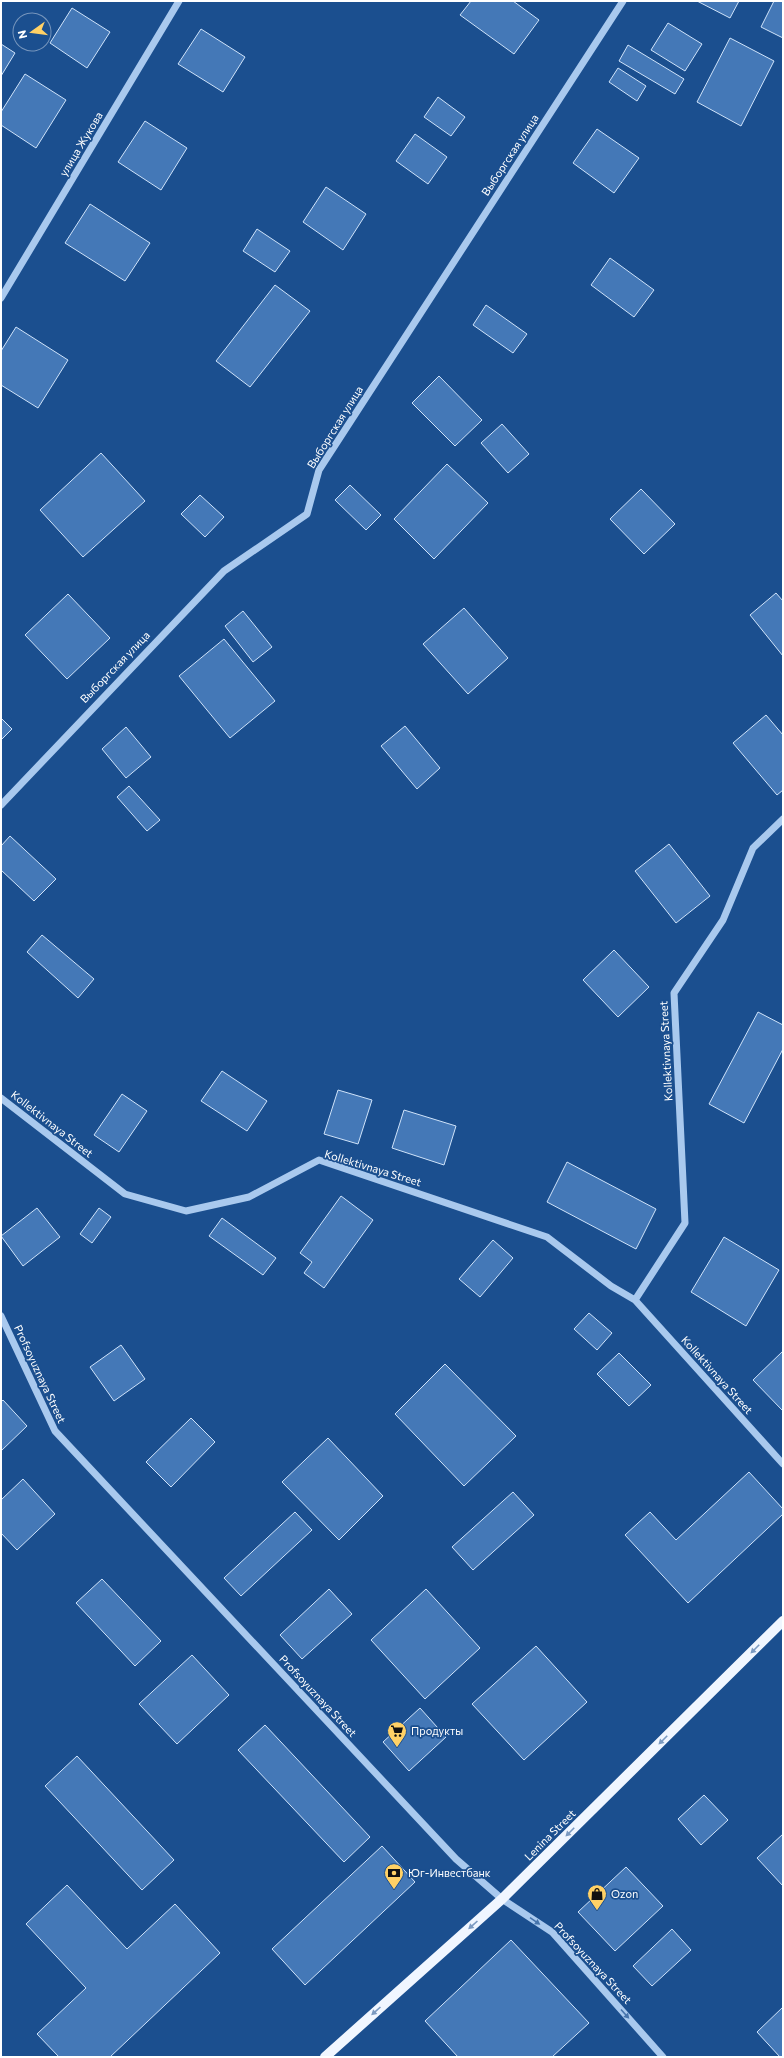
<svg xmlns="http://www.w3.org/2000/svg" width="784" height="2058" viewBox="0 0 784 2058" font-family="Commissioner,sans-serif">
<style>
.building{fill:#4478b7;stroke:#cfe3fa}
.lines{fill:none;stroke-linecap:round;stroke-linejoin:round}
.minor{stroke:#a9c9ee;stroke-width:7}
.major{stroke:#f0f6ff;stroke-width:10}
.oneway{fill:#7b9ac1}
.oneway2{fill:#4674ac}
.labels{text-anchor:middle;stroke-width:3.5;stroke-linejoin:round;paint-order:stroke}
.street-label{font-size:11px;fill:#fff;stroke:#1b4f8f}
.poi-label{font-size:11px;fill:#fff;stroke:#1b4f8f;text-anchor:start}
</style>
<rect width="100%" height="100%" fill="#1b4f8f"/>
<path class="building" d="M471,1H513L539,20L514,54L460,15Z
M697,1H739L730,18Z
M774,1H783V38L761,27Z
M72,8L110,32L87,68L50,43Z
M668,23L702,44L685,71L651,50Z
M201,29L245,57L223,92L178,64Z
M730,38L774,61L741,126L697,102Z
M1,44L15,53L1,76Z
M628,45L684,79L675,94L619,61Z
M618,68L646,86L637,101L609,82Z
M25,74L66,100L36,148L1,125V112Z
M438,97L465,117L451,136L424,117Z
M145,121L187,148L161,190L118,162Z
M597,129L639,158L614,193L573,163Z
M415,134L447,157L428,184L396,161Z
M326,187L366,214L343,250L303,222Z
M90,204L150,243L125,281L65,243Z
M257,229L290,251L275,272L243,251Z
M610,258L654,290L634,317L591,285Z
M275,285L310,311L250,387L216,361Z
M486,305L527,334L513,353L473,325Z
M16,327L68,360L38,408L1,385V351Z
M439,376L482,420L455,446L412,403Z
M502,424L529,454L508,473L481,443Z
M101,453L145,501L83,557L40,510Z
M447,464L488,503L434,559L394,519Z
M350,485L381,515L366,530L335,500Z
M641,489L675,524L644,554L610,519Z
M200,495L224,517L205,537L181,514Z
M776,593L783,601V656L750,615Z
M68,594L110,638L67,679L25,635Z
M464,608L508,658L468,694L423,644Z
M243,611L272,647L253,662L225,626Z
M224,639L275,701L230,738L179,676Z
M766,715L783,735V790L777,795L733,743Z
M1,718L12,729L1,740Z
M405,726L440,768L417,789L381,746Z
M126,727L151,757L126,778L102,749Z
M129,786L160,820L147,831L117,797Z
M10,836L56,879L34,901L1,870V846Z
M669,844L710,896L676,923L635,871Z
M42,935L94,979L78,998L27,952Z
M614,950L649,987L618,1017L583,980Z
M758,1012L783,1025V1049L744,1123L709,1104Z
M222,1071L267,1101L247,1131L201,1101Z
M338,1090L372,1100L358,1144L324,1134Z
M122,1094L147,1111L119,1152L94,1135Z
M404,1110L456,1126L444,1165L392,1148Z
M567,1162L656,1209L636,1249L547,1202Z
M341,1196L373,1220L324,1288L304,1273L312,1262L300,1253Z
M37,1208L60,1237L23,1266L1,1236Z
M99,1208L111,1217L92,1243L80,1234Z
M222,1218L276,1258L263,1275L209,1236Z
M724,1237L779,1270L746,1326L691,1292Z
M493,1240L513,1258L480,1297L459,1279Z
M589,1313L612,1333L597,1350L574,1329Z
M121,1345L145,1379L114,1401L90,1367Z
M783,1351V1409L782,1410L753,1380Z
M619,1353L651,1385L629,1406L597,1374Z
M445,1364L516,1436L464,1486L395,1414Z
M3,1400L27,1426L1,1451V1402Z
M191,1418L215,1442L171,1487L146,1462Z
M328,1438L383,1496L339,1540L282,1482Z
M749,1472L783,1509V1514L688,1603L625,1535L650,1512L676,1540Z
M23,1479L55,1514L17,1550L1,1533V1500Z
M513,1492L534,1515L473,1570L452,1547Z
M295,1512L312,1530L241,1596L224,1578Z
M102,1579L161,1641L135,1666L76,1603Z
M329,1589L352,1614L302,1659L280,1635Z
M426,1589L480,1648L425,1699L371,1640Z
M536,1646L587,1702L524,1760L472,1704Z
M192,1655L229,1695L177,1744L139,1704Z
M420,1708L446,1737L409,1771L383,1742Z
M265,1725L370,1837L344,1862L238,1750Z
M77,1756L174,1860L142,1890L45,1786Z
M704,1795L728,1820L701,1845L678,1819Z
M783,1834V1886L757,1858Z
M382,1846L415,1882L305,1985L272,1949Z
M626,1867L663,1906L615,1951L578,1912Z
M67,1885L127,1949L175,1904L220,1953L110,2057H59L37,2034L86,1988L26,1924Z
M672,1929L691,1950L652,1986L633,1966Z
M511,1940L589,2023L552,2057H458L425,2021Z
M783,2007V2057H780L757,2032Z"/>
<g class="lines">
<path class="minor" d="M1,298L179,1
M1,805L224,571L307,514L319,470L623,1
M1,1098L125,1194L186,1211L249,1197L319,1160L547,1237L611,1286L635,1300L783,1464
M635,1300L685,1223L674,993L723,920L753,848L783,819
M1,1316L55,1431L456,1859L502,1899L552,1932L663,2057"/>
<path class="major" d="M325,2057L502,1899L783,1621"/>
</g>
<defs><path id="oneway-solid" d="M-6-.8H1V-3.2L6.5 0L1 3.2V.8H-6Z"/></defs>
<g class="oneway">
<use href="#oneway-solid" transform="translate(755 1649) rotate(135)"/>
<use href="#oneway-solid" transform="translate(663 1740) rotate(135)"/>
<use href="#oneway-solid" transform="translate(570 1832) rotate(135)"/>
<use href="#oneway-solid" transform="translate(473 1925) rotate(138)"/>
<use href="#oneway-solid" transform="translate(376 2011) rotate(138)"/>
</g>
<g class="oneway2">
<use href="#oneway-solid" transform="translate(535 1921) rotate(34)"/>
<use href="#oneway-solid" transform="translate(625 2014) rotate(48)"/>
</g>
<defs>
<g id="supermarket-pin" transform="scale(1)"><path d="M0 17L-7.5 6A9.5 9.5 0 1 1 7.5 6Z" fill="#ffd166" stroke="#1b4f8f"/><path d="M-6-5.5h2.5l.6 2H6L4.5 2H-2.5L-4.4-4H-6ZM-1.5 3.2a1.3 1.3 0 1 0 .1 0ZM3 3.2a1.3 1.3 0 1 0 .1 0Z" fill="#111"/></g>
<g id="bank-pin" transform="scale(1)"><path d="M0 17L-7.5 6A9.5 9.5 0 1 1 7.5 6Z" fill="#ffd166" stroke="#1b4f8f"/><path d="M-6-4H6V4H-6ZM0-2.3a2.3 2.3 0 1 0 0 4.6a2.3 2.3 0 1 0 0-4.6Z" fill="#111"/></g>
<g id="shop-pin" transform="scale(1)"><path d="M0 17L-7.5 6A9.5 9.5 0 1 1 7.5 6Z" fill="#ffd166" stroke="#1b4f8f"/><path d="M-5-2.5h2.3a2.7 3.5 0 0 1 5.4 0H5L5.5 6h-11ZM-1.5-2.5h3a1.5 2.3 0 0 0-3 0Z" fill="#111"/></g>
</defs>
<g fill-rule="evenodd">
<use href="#supermarket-pin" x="397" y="1731"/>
<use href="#bank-pin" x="394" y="1873"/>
<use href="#shop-pin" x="597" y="1894"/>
</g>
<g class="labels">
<g class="street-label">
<text transform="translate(81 144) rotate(-59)" y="4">улица Жукова</text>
<text transform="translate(510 155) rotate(-57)" y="4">Выборгская улица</text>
<text transform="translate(335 427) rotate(-58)" y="4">Выборгская улица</text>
<text transform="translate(115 667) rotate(-46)" y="4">Выборгская улица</text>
<text transform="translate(666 1051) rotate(-93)" y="4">Kollektivnaya Street</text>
<text transform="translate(52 1124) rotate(38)" y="4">Kollektivnaya Street</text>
<text transform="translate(373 1168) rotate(17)" y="4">Kollektivnaya Street</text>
<text transform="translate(40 1374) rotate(65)" y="4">Profsoyuznaya Street</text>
<text transform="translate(717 1375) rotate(48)" y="4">Kollektivnaya Street</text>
<text transform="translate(318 1696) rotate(47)" y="4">Profsoyuznaya Street</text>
<text transform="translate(550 1835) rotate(-45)" y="4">Lenina Street</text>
<text transform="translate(593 1963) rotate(47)" y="4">Profsoyuznaya Street</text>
</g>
<g class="poi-label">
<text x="411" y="1735">Продукты</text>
<text x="408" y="1877">Юг-Инвестбанк</text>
<text x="611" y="1898">Ozon</text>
</g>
</g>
<rect width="784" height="2058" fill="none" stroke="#ffffff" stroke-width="4"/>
<g transform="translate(32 32) rotate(256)"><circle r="19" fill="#1b4f8f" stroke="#7695bc"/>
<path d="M0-3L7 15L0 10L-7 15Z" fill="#ffd166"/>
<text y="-6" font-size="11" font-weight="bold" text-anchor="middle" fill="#ffffff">N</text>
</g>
</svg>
